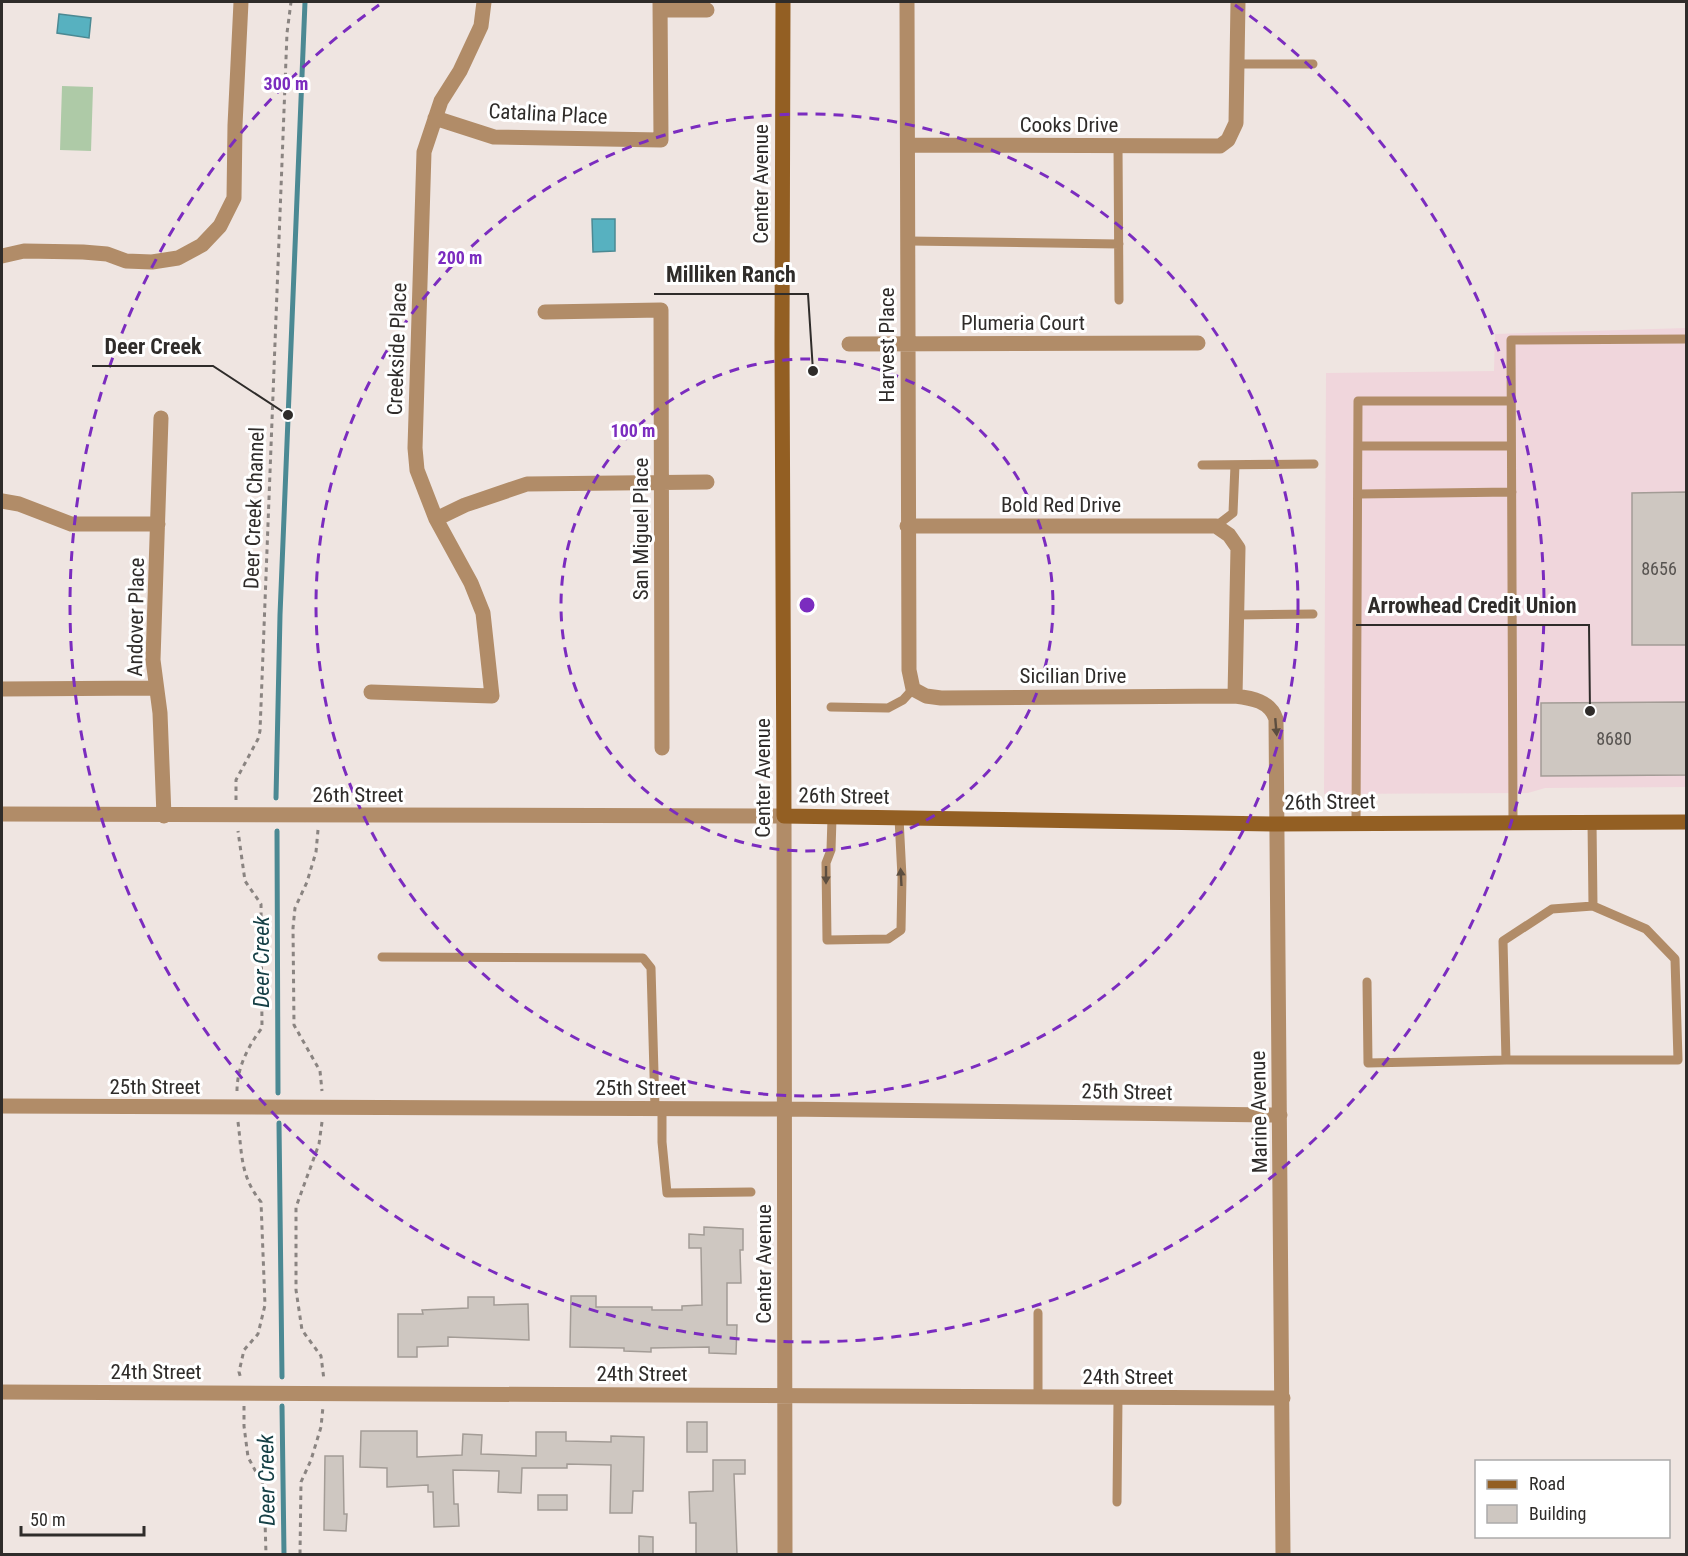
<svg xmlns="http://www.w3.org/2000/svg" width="1688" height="1556" viewBox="0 0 1688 1556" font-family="'Roboto Condensed',sans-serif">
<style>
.commercial{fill:#f0d6dc}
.green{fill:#aecaa7}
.water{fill:#57b1c0;stroke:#4b8993;stroke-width:1.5}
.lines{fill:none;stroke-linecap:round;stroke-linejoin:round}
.stream{stroke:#4b8993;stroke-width:5}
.building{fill:#cec7c1;stroke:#a39c96;stroke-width:1.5}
.path{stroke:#8a8481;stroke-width:3;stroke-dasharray:4.5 4.5;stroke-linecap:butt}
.lane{stroke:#b18c68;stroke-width:9}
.street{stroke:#b18c68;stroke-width:15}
.secondary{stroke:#935f23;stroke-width:15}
.oneway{fill:#5c4e40}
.ring{fill:none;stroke:#7b2cbf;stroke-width:3;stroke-dasharray:10 8}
.labels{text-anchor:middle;stroke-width:6;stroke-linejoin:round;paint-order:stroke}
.number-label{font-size:18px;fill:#575350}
.street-label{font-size:21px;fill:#2f2c2a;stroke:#fff}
.water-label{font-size:22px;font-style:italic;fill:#164046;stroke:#fff}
.centre{fill:#7b2cbf;stroke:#fff;stroke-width:3}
.ring-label{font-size:18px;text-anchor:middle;font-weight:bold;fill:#7b2cbf;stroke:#fff;stroke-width:6;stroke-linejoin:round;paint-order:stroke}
.leader{fill:none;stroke:#2f2c2a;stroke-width:2}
.callout-dot{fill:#2f2c2a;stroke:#fff;stroke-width:2}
.callout-label{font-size:22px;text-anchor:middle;font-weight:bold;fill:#2f2c2a;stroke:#fff;stroke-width:6;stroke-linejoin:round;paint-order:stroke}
</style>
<rect width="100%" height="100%" fill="#efe5e1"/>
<path class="commercial" d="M1686,328V787L1545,788L1528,793L1324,794L1326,373L1494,371L1495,334Z"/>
<path class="green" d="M62,86L93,87L91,151L60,150Z"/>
<path class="water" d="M59,14L91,18L89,38L57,33Z
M592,219H615V251L593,252Z"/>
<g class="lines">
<path class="stream" d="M276,798L280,615L305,2
M277,831L278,1093
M279,1123L282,1377
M282,1406L284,1554"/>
</g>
<path class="building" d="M1686,492V645H1632V493Z
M1686,702V775L1541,776V703Z
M704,1227L743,1229V1250H740L741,1283H727V1325H737L736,1354L709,1353V1347L651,1348V1352L624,1351V1348L570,1347L571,1296H596V1307H652V1310H682V1306L702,1305L701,1248H689V1234L704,1235Z
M468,1297H494V1305L528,1304L529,1340L448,1337V1346L417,1347V1357H398V1314H423L422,1310L468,1308Z
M687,1422H707V1452H687Z
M361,1431H417V1457L462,1455L463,1434L482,1435L481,1454L536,1456V1432H566V1441L611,1442V1436L644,1437L643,1491H633L632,1513H610L611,1465L567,1464V1468H522L521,1493L498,1492L499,1471L453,1470L454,1504H458L459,1526L434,1527L433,1492H428V1485L387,1487V1468L360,1467Z
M325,1456H343L344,1514H347L346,1531L324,1530Z
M713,1460H745V1474H734L737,1554H696V1523H690L689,1492L713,1491Z
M538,1495H567V1510H538Z
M639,1536L653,1537V1554H639Z"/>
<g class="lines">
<path class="path" d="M236,800V780L258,739L260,731L287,33L291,2
M318,830L316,852L307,882L295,908L293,928L294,1025L320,1071L322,1091
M237,1091C237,1068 248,1046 262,1028L261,904L245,881L238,831
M238,1122C242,1153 240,1176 261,1202L265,1305L258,1334L244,1350L239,1372L241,1379
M322,1122L319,1144L296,1207V1290L302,1330L321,1356L324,1380
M244,1406V1426L248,1457L264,1487L266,1554
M300,1554L301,1482L311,1460L321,1427L323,1407"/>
<path class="lane" d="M1237,64H1313
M1118,146L1119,300
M909,241L1119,244
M1359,446H1511
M1202,465L1314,464
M1359,494L1512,492
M1216,526L1233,513L1235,465
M1237,615L1313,614
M831,707L888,708L903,700L913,689
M832,818L831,850L826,863L827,940L888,939L901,930L902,877L899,818
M1356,822L1358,401H1511
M1513,822L1511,340L1686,339
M382,957L643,958L651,968L655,1108
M1367,982L1368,1063L1506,1060L1503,941L1552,909L1593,906L1592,822
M1506,1060H1678L1675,959L1646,929L1593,906
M662,1108V1142L667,1193L751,1192
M1038,1313V1397
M1117,1502L1118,1398"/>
<path class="street" d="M907,2C909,224 907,447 909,670L913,689L926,696L941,698L1235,696C1252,698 1270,701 1276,719L1283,1554
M660,10H707
M435,118L494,137L661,140L660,2
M908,145L1220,146L1228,140L1236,123L1238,2
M2,256L24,251L83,252L107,254L126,261L152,262L178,258L202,245L220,226L234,198L235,125L241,2
M545,312L661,310L662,748
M849,344L1198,343
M161,418L153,660L160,713L164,816
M2,501L19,504L71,524H158
M436,519L465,505L527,484L707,482
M907,526H1216L1229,535L1238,548L1235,696
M2,689L156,688
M371,692L492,696L483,613L471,583L436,519L417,470L415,448L424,152L441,101L460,71L481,26L484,2
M2,814L784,816L785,1554
M2,1106L784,1109L1280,1115
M2,1392L1283,1398"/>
<path class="secondary" d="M783,2L782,344L784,816L1277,824L1686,822"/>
</g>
<defs><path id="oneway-solid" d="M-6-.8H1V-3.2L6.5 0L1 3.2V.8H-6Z" transform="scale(1.5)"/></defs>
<g class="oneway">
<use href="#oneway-solid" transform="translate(1276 727) rotate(85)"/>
<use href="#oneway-solid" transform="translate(826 875) rotate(90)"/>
<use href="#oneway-solid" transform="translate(901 877) rotate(-93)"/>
</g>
<g class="ring">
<circle cx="807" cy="605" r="246"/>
<circle cx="807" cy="605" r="491"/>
<path d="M1235 5A737 737 0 1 1 379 5"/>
</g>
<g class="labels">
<g class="number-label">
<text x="1659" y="575">8656</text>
<text x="1614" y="745">8680</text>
</g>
<g class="street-label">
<text transform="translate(548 114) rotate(3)" y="7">Catalina Place</text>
<text x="1069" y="132">Cooks Drive</text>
<text transform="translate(761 184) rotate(-90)" y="7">Center Avenue</text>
<text x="1023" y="330">Plumeria Court</text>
<text transform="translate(887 345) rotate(-90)" y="7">Harvest Place</text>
<text transform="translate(397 349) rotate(-88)" y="7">Creekside Place</text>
<text x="1061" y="512">Bold Red Drive</text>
<text transform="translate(254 508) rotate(-88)" y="7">Deer Creek Channel</text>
<text transform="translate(641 529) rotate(-90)" y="7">San Miguel Place</text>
<text transform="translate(136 617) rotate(-89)" y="7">Andover Place</text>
<text x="1073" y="683">Sicilian Drive</text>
<text transform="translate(763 778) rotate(-90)" y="7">Center Avenue</text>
<text x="358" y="802">26th Street</text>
<text transform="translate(844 796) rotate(1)" y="7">26th Street</text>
<text transform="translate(1330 802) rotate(-1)" y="7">26th Street</text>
<text x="155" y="1094">25th Street</text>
<text x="641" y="1095">25th Street</text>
<text transform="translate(1127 1092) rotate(1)" y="7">25th Street</text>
<text transform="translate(1259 1112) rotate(-91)" y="7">Marine Avenue</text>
<text transform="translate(764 1264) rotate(-90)" y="7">Center Avenue</text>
<text x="156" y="1379">24th Street</text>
<text x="642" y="1381">24th Street</text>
<text x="1128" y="1384">24th Street</text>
</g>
<g class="water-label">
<text transform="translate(261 962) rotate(-90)" y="8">Deer Creek</text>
<text transform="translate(266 1480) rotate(-91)" y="8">Deer Creek</text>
</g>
</g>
<circle cx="807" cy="605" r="9" class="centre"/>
<g class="ring-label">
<text x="286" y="90">300 m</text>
<text x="460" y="264">200 m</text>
<text x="633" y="437">100 m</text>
</g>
<path class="leader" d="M813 371L808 294H654M288 415L213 366H92M1590 711L1589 625H1356"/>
<g class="callout-dot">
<circle cx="813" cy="371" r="6"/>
<circle cx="288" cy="415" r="6"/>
<circle cx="1590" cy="711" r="6"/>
</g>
<g class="callout-label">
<text x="731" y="282">Milliken Ranch</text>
<text x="153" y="354">Deer Creek</text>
<text x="1472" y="613">Arrowhead Credit Union</text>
</g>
<rect width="1688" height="1556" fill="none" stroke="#2f2c2a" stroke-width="6"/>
<rect x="1475" y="1460" width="195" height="78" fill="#ffffff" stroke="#acabaa" stroke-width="1.5"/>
<rect x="1487" y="1480" width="30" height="9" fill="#935f23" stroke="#acabaa" stroke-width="1.5"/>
<text x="1529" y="1490" font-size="18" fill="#2f2c2a">Road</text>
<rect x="1487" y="1505" width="30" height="18" fill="#cec7c1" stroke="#acabaa" stroke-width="1.5"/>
<text x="1529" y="1520" font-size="18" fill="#2f2c2a">Building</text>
<path d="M21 1526v9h123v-9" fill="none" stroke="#2f2c2a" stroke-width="3"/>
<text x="30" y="1526" font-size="18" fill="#2f2c2a" stroke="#ffffff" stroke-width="4.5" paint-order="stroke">50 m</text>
</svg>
